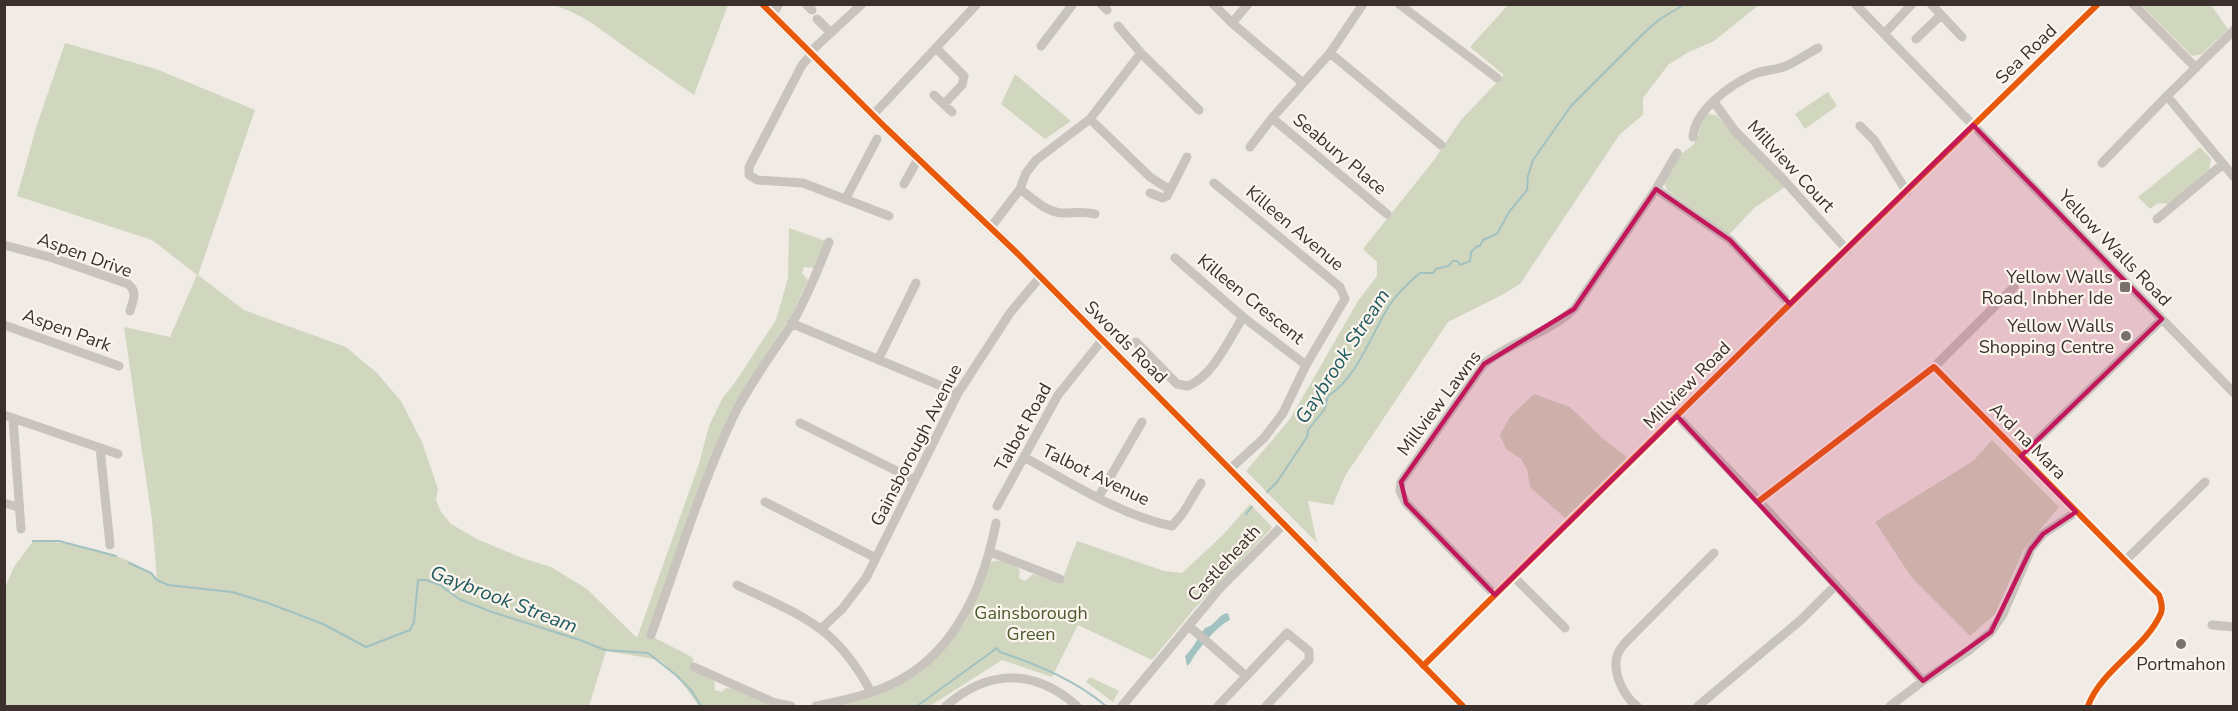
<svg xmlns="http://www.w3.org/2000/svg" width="2238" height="711" viewBox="0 0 2238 711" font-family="'Nunito Sans',sans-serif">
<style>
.green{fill:#d1d6bf}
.water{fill:#a1c2c1}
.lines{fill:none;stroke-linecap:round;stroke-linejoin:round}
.stream{stroke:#a1c2c1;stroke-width:2}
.minor{stroke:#c9c3be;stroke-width:9}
.major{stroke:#b8b1ad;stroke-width:10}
.cycleway-casing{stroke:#fbf5ee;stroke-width:10}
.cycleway{stroke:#e8590c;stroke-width:6}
.marked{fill:#c2185b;fill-opacity:0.2;stroke:#c2185b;stroke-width:4.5;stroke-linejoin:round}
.poi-dot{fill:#7a716c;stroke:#fbf5ee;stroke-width:2}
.labels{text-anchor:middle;stroke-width:4.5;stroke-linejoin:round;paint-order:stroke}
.street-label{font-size:18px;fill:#3b302b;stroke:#fbf5ee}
.poi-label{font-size:18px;fill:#3b302b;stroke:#fbf5ee;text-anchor:end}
.park-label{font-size:18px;fill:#4a5a2e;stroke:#fbf5ee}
.water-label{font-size:20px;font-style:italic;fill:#1f5a5e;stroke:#fbf5ee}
</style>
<rect width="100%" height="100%" fill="#f0ebe5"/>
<path class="green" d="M552,5L728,4V5L694,95C671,79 648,63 625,47C600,29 582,13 552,5Z
M1508,5H1759L1714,41L1687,53L1668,65L1643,98V115L1620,134L1520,284L1502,295L1448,322L1345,476L1333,505L1308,501L1317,543L1246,471L1290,419L1358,301L1377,276V262L1363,249L1434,160L1461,120L1504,75L1470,47Z
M2141,5H2211L2228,29L2202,54L2192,56Z
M65,43L156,69L255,110L198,275L244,310L346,347L377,373L401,401L422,442L438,489L436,500L441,512L451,524L477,539L522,558L551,567L587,589L637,638L699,464L709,426L722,399L736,381L776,320L788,278L789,228L826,241L815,268L804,267L802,273L808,280L792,314L752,376L647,634L690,656L694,660L690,668L714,681L715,690L722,692L726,688L733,689L772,706H699L680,680L660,660L606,651L589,706H5V587L14,567L33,541C74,542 126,552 157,579L152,520L124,327L170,337L197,275L152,240L17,196L36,128Z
M1015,74L1071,121L1045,139L1001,104Z
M1828,92L1837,106L1805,129L1795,114Z
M1707,114L1716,115L1785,187L1754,208L1729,235L1667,190L1663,181L1677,157L1693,145L1699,134L1698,128Z
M2200,147L2211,159L2209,171L2169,204L2158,203L2150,209L2138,197Z
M1534,394L1570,407L1601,437L1628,458L1565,518L1530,487L1527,469L1521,459L1506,449L1500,435L1510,417Z
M1992,440L2059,507L2024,549L1995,614L1970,636L1912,578L1875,522L1973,461Z
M1250,504L1272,527L1269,531L1194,609L1152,660L1078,625L1052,677L1002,660L930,706H833L896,687L921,672L947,646L967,619L988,565C996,556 1013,562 1020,570L1019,578L1025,581L1033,574L1061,583L1077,541L1164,571L1182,573L1223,535Z
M1090,677L1119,691L1113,702L1086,682Z"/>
<path class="water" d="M1228,613L1230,620C1218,625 1200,647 1193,658C1191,661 1190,664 1187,666L1185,656C1193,649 1198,637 1205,628C1215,626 1218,614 1228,613Z"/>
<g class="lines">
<path class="stream" d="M1267,492L1277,482L1307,437L1308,430L1324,410L1328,396C1355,380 1370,338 1386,311C1394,296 1407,284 1420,273H1433L1436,269L1448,266L1453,261H1457L1460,265L1470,261L1471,252L1477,246H1480L1483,240L1497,234L1509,212L1527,190L1528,176L1533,160L1571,106L1646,31L1660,19L1685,4
M1246,514L1252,507
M33,541H59L116,556
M129,563L151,573L157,580L168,585L232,592L268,603L323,624L366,647L410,630L414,622L418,580H426L440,585L459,599L489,611L580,640L605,650L648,653L676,675L691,690L701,706
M997,648L1000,652C1038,665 1075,680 1106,706
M917,706L997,648"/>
<path class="minor" d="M806,4L812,10
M1101,4L1107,10
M1213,4L1232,23L1303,83
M1399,4L1497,78
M1855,4L2234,393
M1931,4L1962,37
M2133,4L2196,68
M772,15L779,4
M817,19L831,33
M1232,23L1248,4
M1118,26L1141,53L1199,110
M2234,30L2167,96L2234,177
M1884,34L1912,4
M1916,39L1940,16
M1041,46L1073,4
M936,48L964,76L962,85L944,104
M809,53L862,4
M1330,53L1441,145
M811,55L802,65L749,167V175L757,180L803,183L889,216
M934,95L952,112
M1714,102L1735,131L1782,178L1847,250
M873,115L977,4
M1272,118L1387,214
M1090,119L1150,177L1170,190
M1860,126L1874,140L1907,192
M1693,137C1695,110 1730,85 1754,74C1764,70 1776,70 1786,66C1797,61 1807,54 1818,48
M1250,147L1272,118L1330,53L1363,4
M2102,163L2167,96
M1214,183L1340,287L1345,299L1306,365L1283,413L1264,438L1230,469
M904,184L918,159
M1020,189C1032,198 1046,212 1062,213C1074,213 1083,211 1095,214
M1656,189L1730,240L1790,304
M1150,193L1163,198L1167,196L1187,157
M846,198L877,139
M2157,219L2223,164
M991,227L1020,189L1026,173L1036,160L1090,119L1141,53
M4,245L53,258L128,284C138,292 133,300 130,311
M1175,258L1243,317L1306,365
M791,323L958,393
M4,325L119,366
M1136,342L1177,384L1188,386C1214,375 1229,339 1243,317
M878,360L916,283
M1934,367L2014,287
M4,415L118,454
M1677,416L1759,501L1923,681
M13,418L21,529
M800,423L915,480
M100,448L110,545
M2021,456L2162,319
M1024,457C1071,483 1120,515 1172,526L1183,513L1201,483
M1098,498L1142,422
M1759,501L1934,367L2159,595C2161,601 2163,607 2161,613C2146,648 2101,670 2088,706
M765,502L876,558
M4,503L18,507
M997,506L1058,395L1103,339
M990,552L1060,579
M2126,560L2205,482
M1514,577L1565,628
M737,585C802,616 835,625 871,692
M1495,595L1406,503L1400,491L1401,482L1484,364C1511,341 1548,334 1574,309L1656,189L1677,153
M2212,625L2234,627
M1189,626L1246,676
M822,628L842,609L866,578L958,393L1010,313L1041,276
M651,635C678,561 701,484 735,413C751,382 772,354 791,325C806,299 818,270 829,242
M1423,666L1790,304L2098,4
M694,667L775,703L791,706
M816,706C844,700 875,694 900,680C957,649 984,584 996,523
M946,706C988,669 1034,668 1077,706
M1122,706L1220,588L1284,524
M1218,706L1287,633L1309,651V660L1266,706
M1637,706C1625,698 1615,677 1616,662C1616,655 1620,649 1624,644L1714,553
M1698,706L1802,619L1836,585
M1890,706L1923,681L1968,651L1991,632L2003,614L2031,549L2043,534L2076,512"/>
<path class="major" d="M762,4L886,128L1018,254L1463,706"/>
<g class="cycleway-casing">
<path id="cycleway" d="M762,4L886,128L1018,254L1463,706
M1759,501L1934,367L2159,595C2161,601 2163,607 2161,613C2146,648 2101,670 2088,706
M1423,666L1790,304L2098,4"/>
</g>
<use href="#cycleway" class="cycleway"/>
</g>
<path class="marked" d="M1973,125L2162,319L2021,456L2076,512L2043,534L2031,549L1991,632L1923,681L1677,416L1495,595L1406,503L1401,482L1484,364L1574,309L1656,189L1730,240L1790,304Z"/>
<g class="poi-dot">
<rect x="2119" y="281" width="12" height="12" rx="3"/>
<circle cx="2126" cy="336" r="6"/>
<circle cx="2181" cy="644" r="6"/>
</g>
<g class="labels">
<g class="street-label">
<text transform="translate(2026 54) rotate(-44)" y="6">Sea Road</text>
<text transform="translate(1340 154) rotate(40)" y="6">Seabury Place</text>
<text transform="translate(1791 166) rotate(47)" y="6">Millview Court</text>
<text transform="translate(1295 228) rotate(40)" y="6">Killeen Avenue</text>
<text transform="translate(2115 248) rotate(46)" y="6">Yellow Walls Road</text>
<text transform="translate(85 255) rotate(20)" y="6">Aspen Drive</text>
<text transform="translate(1251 299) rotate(39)" y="6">Killeen Crescent</text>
<text transform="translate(67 330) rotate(20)" y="6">Aspen Park</text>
<text transform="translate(1126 342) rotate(45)" y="6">Swords Road</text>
<text transform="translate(1687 385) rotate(-45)" y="6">Millview Road</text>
<text transform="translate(1439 403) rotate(-53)" y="6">Millview Lawns</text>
<text transform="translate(1023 427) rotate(-61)" y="6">Talbot Road</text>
<text transform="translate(2028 441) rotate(45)" y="6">Ard na Mara</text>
<text transform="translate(916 445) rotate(-63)" y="6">Gainsborough Avenue</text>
<text transform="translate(1096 475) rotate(26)" y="6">Talbot Avenue</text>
<text transform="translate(1224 563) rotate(-47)" y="6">Castleheath</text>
</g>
<g class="poi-label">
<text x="2113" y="283">Yellow Walls<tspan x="2113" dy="21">Road, Inbher Ide</tspan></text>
<text x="2114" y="332">Yellow Walls<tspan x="2114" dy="21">Shopping Centre</tspan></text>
<text x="2181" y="670" text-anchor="middle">Portmahon</text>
</g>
<g class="park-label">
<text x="1031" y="619">Gainsborough<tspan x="1031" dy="21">Green</tspan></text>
</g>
<g class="water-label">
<text transform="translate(1342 356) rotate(-57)" y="7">Gaybrook Stream</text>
<text transform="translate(504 599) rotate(21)" y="7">Gaybrook Stream</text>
</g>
</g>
<rect width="2238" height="711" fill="none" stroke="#3b302b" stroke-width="12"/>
</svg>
